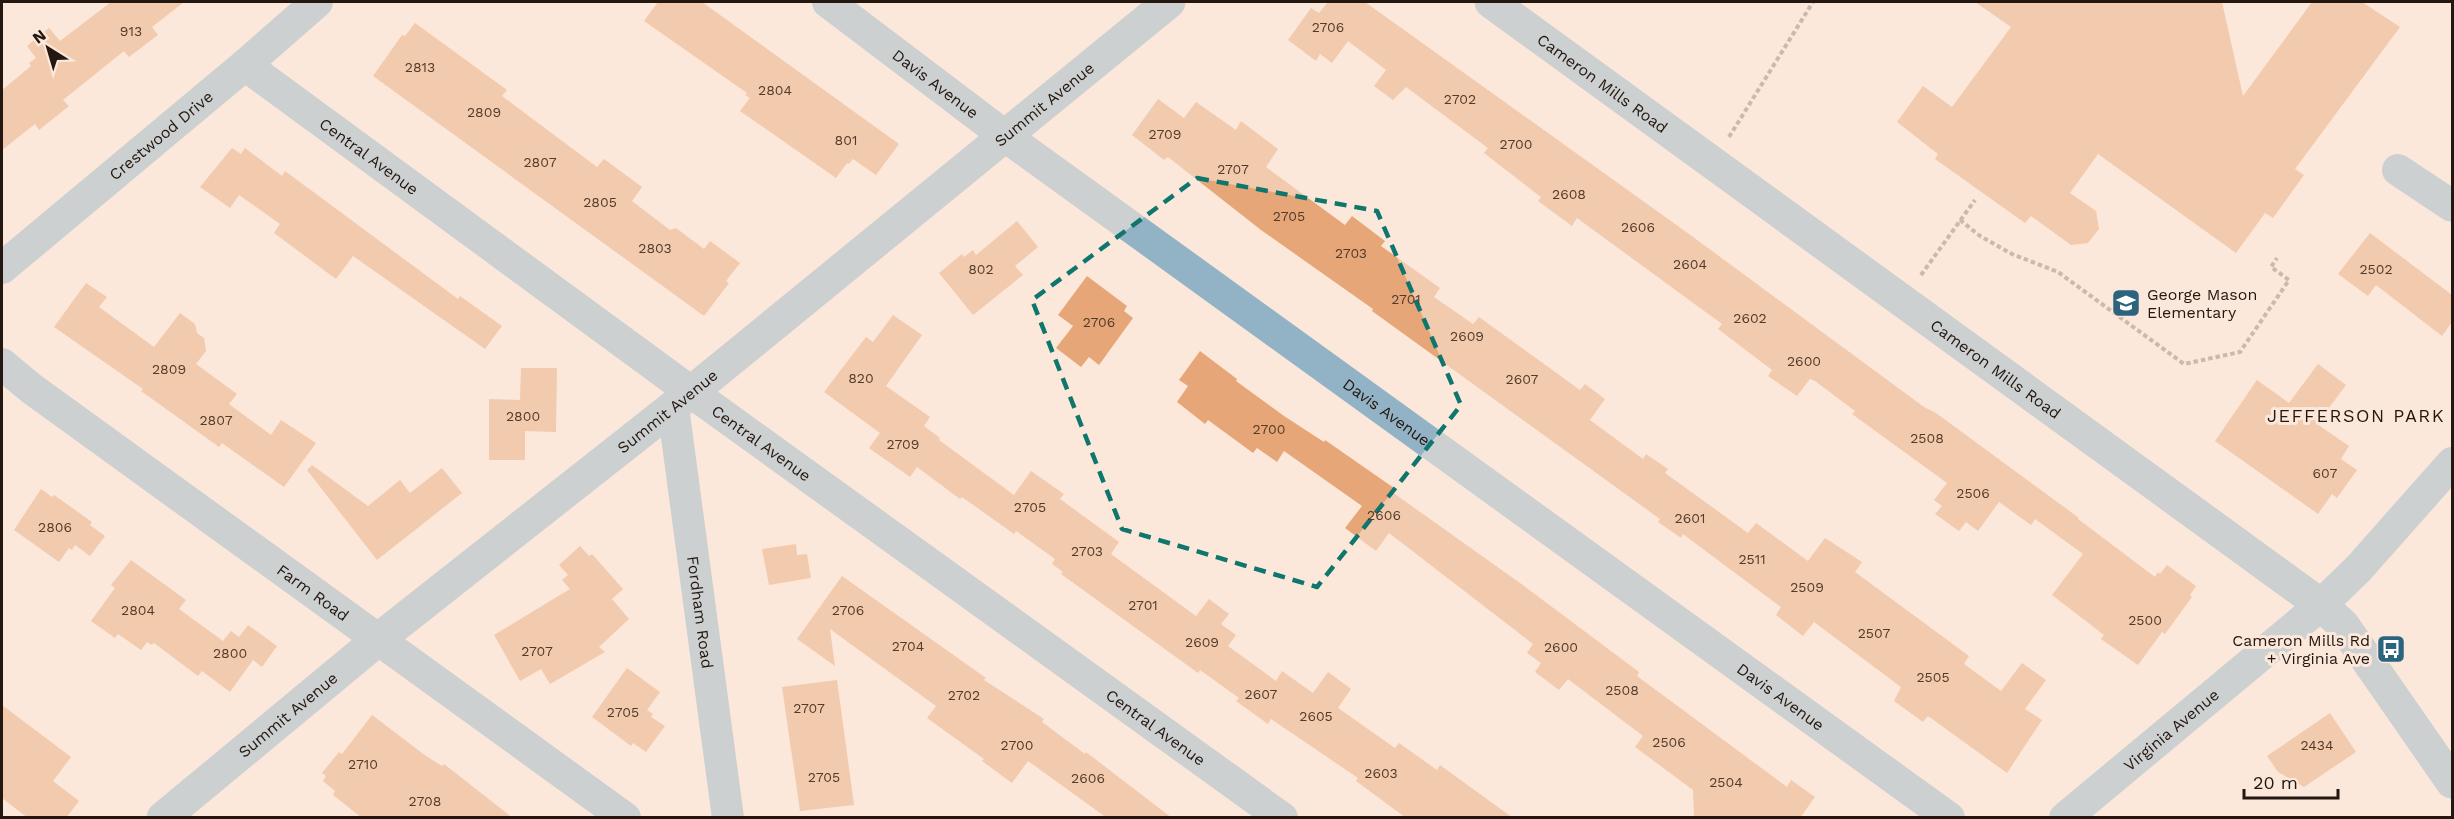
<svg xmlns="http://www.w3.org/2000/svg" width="2454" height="819" viewBox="0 0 2454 819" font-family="'Work Sans',sans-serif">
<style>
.building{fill:#e6a678}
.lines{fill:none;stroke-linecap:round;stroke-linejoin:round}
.path{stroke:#908075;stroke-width:4;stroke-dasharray:4.5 3;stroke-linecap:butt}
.minor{stroke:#92b3c5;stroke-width:32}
.tertiary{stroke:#92b3c5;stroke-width:33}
.marked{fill:none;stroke:#0f766e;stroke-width:4.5;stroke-dasharray:12 8;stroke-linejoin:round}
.labels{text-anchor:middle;stroke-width:6;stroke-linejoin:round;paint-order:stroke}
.number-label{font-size:14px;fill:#543b29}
.street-label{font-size:16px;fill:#23170f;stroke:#fce8da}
.poi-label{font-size:16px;fill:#23170f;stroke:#fce8da;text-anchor:start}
.neighbourhood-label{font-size:18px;letter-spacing:1.5px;fill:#23170f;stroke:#fce8da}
</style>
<rect width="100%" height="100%" fill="#fce8da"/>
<path class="building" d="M111,2H184L152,27L158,35L129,57L124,51L63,100L69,106L39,130L35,124L2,150V90L31,66L29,63L36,58L27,46L49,28L60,41Z
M658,2H702L899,144L876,175L853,159L849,164L847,163L836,178L740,111L750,98L745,95L747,93L644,21Z
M1328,2H1365L1689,234L1924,407L1936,413L2079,518L2078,519L2155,577L2158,572L2160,574L2167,565L2196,586L2190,595L2192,597L2165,634L2162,632L2138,665L2101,639L2104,635L2052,595L2083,554L2035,519L2031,525L1999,502L1978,531L1966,522L1959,531L1935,514L1942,506L1934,500L1947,483L1852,414L1855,411L1815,381L1810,379L1797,396L1768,376L1772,370L1718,329L1722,324L1577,218L1572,226L1538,201L1541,197L1484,153L1488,148L1406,87L1393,100L1374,86L1386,70L1348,41L1332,63L1320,54L1316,61L1288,40L1311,8L1319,13Z
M1975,2H2222L2243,96L2312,2H2362L2400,27L2295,169L2304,175L2273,218L2265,213L2236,253L2098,154L2070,193L2096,211L2099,229L2088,243L2071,245L2031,216L2025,223L1935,159L1938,154L1897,122L1923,86L1952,107L2011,27Z
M415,23L507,90L502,96L597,167L604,159L642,187L632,201L670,230L676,228L704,249L710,241L740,263L726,281L729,283L704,316L373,76L402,35L405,36Z
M1158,99L1184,118L1196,102L1236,130L1241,121L1278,149L1266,167L1345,225L1352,216L1385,241L1381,246L1440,288L1434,297L1473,324L1479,317L1580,390L1585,384L1605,399L1590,420L1643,459L1646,454L1668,469L1665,473L1748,533L1756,523L1808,561L1825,538L1862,562L1855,572L1969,656L1964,664L2001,691L2022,663L2046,680L2025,709L2042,720L2007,773L1928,716L1923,722L1894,701L1901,687L1814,622L1803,636L1776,615L1781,607L1727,567L1683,534L1681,538L1658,522L1660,519L1372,311L1373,309L1261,230L1168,157L1164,160L1132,135Z
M232,148L241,154L245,148L282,176L285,171L458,299L460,296L502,326L485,349L353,256L336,279L274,233L280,224L239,195L230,208L200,187Z
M1017,221L1038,247L1015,266L1023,275L973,315L939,273L962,254L964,257L973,250L976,255Z
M2370,233L2452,295V322L2442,336L2376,285L2368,296L2338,274Z
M1087,276L1127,306L1124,311L1133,318L1099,365L1089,357L1081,367L1056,348L1073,326L1058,315Z
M86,283L107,297L99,307L154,347L180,313L195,324L197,333L204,338L206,351L196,364L237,394L229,404L271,435L281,420L316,443L284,487L222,443L219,447L141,391L143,389L54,327Z
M893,315L922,335L886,386L930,417L924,426L940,438L939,440L1014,495L1031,471L1064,494L1060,499L1119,542L1111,554L1196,616L1209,599L1229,614L1221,624L1236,635L1228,646L1276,681L1282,671L1313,693L1328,672L1351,689L1338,708L1395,748L1399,743L1437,770L1440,765L1513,818H1406L1356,781L1358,778L1271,719L1268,724L1236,701L1239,698L1200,670L1198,673L1061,574L1063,572L1052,564L1055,559L1016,531L1014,534L962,497L960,499L917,467L910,477L869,448L880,433L824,392L866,337L873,342Z
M1200,351L1237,379L1236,381L1284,416L1324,442L1325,440L1394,488L1392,492L1520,583L1639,672L1637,676L1787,787L1791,780L1815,797L1800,818H1694L1693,790L1635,747L1643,736L1568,679L1559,690L1535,672L1541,663L1527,653L1533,644L1389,533L1376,551L1345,528L1362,506L1284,451L1277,462L1257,448L1253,453L1208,420L1205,424L1177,402L1188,386L1179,380Z
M2318,364L2346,385L2317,424L2349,446L2341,459L2357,470L2337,498L2332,494L2318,514L2215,441L2257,380L2289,403Z
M521,368H557L556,432L525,431V460H489V399L520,400Z
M312,465L368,506L400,480L410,493L442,468L462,493L377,560L307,470Z
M41,489L52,497L54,495L92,522L90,525L105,536L90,556L75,545L72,550L69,548L59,562L14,530Z
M796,544L797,555L807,554L811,578L769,585L762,549Z
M580,546L589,556L592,554L623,589L612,599L629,619L599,647L605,652L550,684L541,669L520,681L494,635L570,589L562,580L568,575L559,565Z
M131,560L186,600L179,609L223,641L231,631L239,637L248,625L277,646L262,667L253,660L230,692L202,671L198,676L154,643L152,645L147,642L141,650L118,634L115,638L91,621L115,588L111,585Z
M842,576L986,678L984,680L1044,719L1042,722L1085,754L1086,752L1172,818H1107L1028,761L1012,783L982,761L984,759L927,718L936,706L830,629L835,666L797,639Z
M627,668L660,692L647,710L653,714L651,717L665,726L646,752L633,743L631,746L592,717Z
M837,680L854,805L800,811L782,687Z
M2,705L71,757L53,781L79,801L66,818H28L2,798Z
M2330,713L2356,752L2304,787L2278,772L2267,756Z
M372,715L426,756L442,766L444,764L513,818H362L333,795L335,791L323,781L326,776L322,773L339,752L342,754Z"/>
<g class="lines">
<path class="path" d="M1729,137L1813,2
M1960,220L1980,236L2012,254L2058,272L2184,364L2240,352L2289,280L2271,267L2277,258
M1921,275L1975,200"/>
<g class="minor">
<path id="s1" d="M828,2L1005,136L1949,818"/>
<path id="s2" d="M245,65L691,392L1282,818"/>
<path d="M2398,170L2452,206"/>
<path id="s3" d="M2,268L245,65L317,2"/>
<path id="s4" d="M2,364L32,389L625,818"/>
<path id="s5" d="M673,407L728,818"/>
<path id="s6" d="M2065,818L2321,605L2359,568L2452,463"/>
</g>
<g class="tertiary">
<path id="s7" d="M1491,2L2321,605L2343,625L2452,782"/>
<path id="s8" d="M163,818L380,638L673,407L1169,2"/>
</g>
</g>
<path d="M0 0H2454V819H0ZM1197,178L1377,211L1461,405L1317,587L1122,529L1032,300Z" fill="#fce8da" fill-opacity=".55" fill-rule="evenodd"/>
<path class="marked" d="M1197,178L1377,211L1461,405L1317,587L1122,529L1032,300Z"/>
<defs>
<g id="school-square" transform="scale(1.5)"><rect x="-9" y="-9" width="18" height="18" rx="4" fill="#2c647e" stroke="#fce8da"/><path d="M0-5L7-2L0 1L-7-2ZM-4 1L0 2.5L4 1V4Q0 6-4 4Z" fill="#fff"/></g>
<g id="bus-square" transform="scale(1.5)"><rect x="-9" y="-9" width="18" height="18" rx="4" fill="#2c647e" stroke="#fce8da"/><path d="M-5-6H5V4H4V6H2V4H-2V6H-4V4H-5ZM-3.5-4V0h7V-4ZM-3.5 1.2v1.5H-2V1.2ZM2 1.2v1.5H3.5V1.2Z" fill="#fff"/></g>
</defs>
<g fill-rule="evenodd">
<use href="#school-square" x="2126" y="303"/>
<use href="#bus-square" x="2391" y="649"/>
</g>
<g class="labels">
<g class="number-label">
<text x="1328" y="32">2706</text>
<text x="131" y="36">913</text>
<text x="420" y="72">2813</text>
<text x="775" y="95">2804</text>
<text x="1460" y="104">2702</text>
<text x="484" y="117">2809</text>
<text x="1165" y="139">2709</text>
<text x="846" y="145">801</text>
<text x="1516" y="149">2700</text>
<text x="540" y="167">2807</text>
<text x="1233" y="174">2707</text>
<text x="1569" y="199">2608</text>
<text x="600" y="207">2805</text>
<text x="1289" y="221">2705</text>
<text x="1638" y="232">2606</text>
<text x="655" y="253">2803</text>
<text x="1351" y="258">2703</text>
<text x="1690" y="269">2604</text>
<text x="981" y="274">802</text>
<text x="2376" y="274">2502</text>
<text x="1406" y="304">2701</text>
<text x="1750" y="323">2602</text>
<text x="1099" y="327">2706</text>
<text x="1467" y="341">2609</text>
<text x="1804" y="366">2600</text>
<text x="169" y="374">2809</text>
<text x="861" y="383">820</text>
<text x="1522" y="384">2607</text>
<text x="523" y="421">2800</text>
<text x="216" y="425">2807</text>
<text x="1269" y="434">2700</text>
<text x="1927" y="443">2508</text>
<text x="903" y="449">2709</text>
<text x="2325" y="478">607</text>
<text x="1973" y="498">2506</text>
<text x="1030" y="512">2705</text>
<text x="1384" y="520">2606</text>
<text x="1690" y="523">2601</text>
<text x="55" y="532">2806</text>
<text x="1087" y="556">2703</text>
<text x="1752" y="564">2511</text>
<text x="1807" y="592">2509</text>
<text x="1143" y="610">2701</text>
<text x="138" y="615">2804</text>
<text x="848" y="615">2706</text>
<text x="2145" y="625">2500</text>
<text x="1874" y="638">2507</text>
<text x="1202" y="647">2609</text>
<text x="908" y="651">2704</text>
<text x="1561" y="652">2600</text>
<text x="537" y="656">2707</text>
<text x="230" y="658">2800</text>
<text x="1933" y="682">2505</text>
<text x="1622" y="695">2508</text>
<text x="1261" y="699">2607</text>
<text x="964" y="700">2702</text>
<text x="809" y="713">2707</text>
<text x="623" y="717">2705</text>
<text x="1316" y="721">2605</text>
<text x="1669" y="747">2506</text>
<text x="1017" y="750">2700</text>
<text x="2317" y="750">2434</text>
<text x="363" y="769">2710</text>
<text x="1381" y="778">2603</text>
<text x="824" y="782">2705</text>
<text x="1088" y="783">2606</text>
<text x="1726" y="787">2504</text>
<text x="425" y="806">2708</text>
</g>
<g class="street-label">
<text dy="6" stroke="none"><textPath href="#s7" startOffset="138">Cameron Mills Road</textPath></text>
<text dy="6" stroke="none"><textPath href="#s1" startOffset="135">Davis Avenue</textPath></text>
<text dy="6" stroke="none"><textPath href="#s8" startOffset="1134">Summit Avenue</textPath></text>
<text dy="6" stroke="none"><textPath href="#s3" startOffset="207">Crestwood Drive</textPath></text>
<text dy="6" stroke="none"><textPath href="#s2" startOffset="154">Central Avenue</textPath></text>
<text dy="6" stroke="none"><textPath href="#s7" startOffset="624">Cameron Mills Road</textPath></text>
<text dy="6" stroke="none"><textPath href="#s8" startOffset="648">Summit Avenue</textPath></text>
<text dy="6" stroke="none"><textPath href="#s1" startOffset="693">Davis Avenue</textPath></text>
<text dy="6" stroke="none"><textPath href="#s2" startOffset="640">Central Avenue</textPath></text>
<text dy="6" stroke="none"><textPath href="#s4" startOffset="386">Farm Road</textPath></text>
<text dy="6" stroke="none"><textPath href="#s5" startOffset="207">Fordham Road</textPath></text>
<text dy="6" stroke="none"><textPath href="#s1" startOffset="1179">Davis Avenue</textPath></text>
<text dy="6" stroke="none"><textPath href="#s8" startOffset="162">Summit Avenue</textPath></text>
<text dy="6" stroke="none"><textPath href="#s2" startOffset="1126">Central Avenue</textPath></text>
<text dy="6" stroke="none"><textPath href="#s6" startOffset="138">Virginia Avenue</textPath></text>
</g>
<g class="poi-label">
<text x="2147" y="300">George Mason<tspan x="2147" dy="18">Elementary</tspan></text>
<text x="2370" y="646" text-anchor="end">Cameron Mills Rd<tspan x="2370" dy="18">+ Virginia Ave</tspan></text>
</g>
<g class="neighbourhood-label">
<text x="2356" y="422">JEFFERSON PARK</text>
</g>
</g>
<rect width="2454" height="819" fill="none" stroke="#23170f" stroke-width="6"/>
<g transform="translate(48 48) rotate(323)" stroke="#fce8da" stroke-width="4.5" paint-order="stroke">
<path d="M0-4.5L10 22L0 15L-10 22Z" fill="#23170f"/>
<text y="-9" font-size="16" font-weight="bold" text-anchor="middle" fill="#23170f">N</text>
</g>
<path d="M2244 789v9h94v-9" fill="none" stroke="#23170f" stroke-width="3"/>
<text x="2253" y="789" font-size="18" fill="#23170f" stroke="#fce8da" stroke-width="4.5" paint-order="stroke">20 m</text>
</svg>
